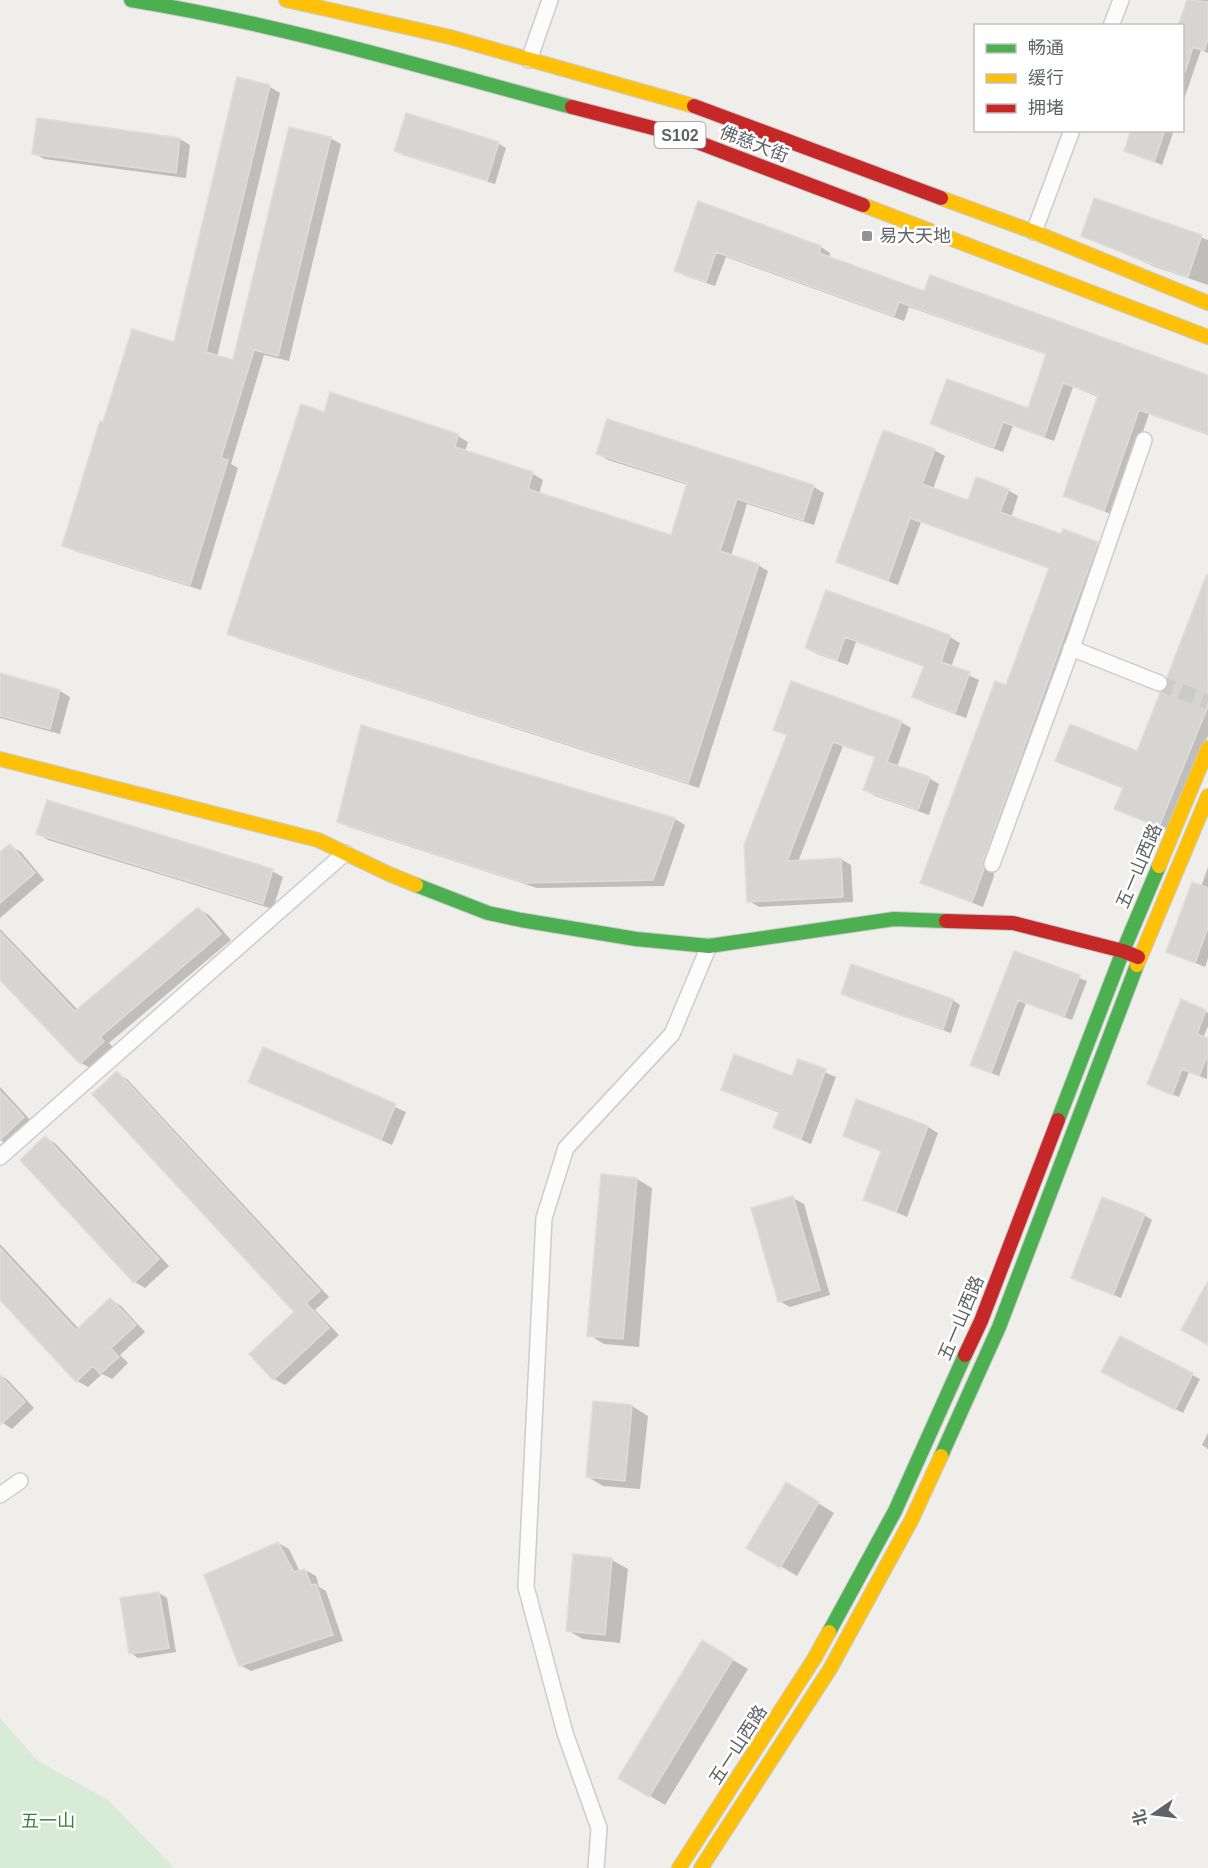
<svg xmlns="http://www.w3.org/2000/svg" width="1208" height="1868" viewBox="0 0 1208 1868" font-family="Arial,'Noto Sans SC',sans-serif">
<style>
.green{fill:#d8ebd6}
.shadow{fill:#0003}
.building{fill:#d6d5d3;stroke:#deddd9;stroke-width:1.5}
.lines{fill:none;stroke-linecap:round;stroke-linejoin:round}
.street-tunnel{stroke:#cbcbca;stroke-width:15;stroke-dasharray:15 8;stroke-linecap:butt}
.street-casing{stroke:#cbcccc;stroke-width:18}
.fast-casing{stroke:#cacacb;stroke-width:16}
.slow-casing{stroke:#cacacb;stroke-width:16}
.jam-casing{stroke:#cacacb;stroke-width:16}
.street{stroke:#fdfcfc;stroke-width:15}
.fast{stroke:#4caf50;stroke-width:14}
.slow{stroke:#ffc107;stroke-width:14}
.jam{stroke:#c62828;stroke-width:14}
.poi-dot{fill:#919496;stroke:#fff;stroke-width:2}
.labels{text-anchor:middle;stroke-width:5;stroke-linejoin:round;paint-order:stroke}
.shield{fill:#fff;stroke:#8f9295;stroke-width:1.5}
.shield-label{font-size:16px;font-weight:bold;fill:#5f6368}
.street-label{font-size:18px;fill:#5f6368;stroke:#fff}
.poi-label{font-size:18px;fill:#5f6368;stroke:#fff;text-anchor:start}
.park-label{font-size:18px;fill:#348238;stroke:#fff}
</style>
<rect width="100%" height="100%" fill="#efeeea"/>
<path class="green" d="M0,1718L38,1761L108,1800L174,1868H0Z"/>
<path class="shadow" d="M1188,0H1208V53L1201,50L1182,105V26H1179Z
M239,79L270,87L280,93L217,357L234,362L330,138L341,144L289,361L264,355L231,464L238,468L201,590L75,551L64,545L104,424L175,344Z
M407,115L499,144L506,148L495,184L403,155L396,151Z
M38,120L180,139L190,145L186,178L44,159L34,153Z
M1133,130H1174L1162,165L1126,150Z
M1095,199L1208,240V285L1153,266L1083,235Z
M699,203L821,247L830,253L829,258L925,293L1208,376V435L1149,414L1114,515L1075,501L1065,495L1099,397L1073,387L1054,441L1013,426L1003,452L942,429L932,424L1028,410L1047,355L909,307L904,321L726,257L715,286L685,276L676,270Z
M331,394L458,436L468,442L465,452L533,474L543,480L539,494L672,537L688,485L608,460L598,454L814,487L824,493L814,525L747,504L731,556L758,565L768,571L699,788L239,639L229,633L325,414Z
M934,450L945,456L933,489L969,502L1008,490L1018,496L1011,518L1062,536L1064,531L1108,549L993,867L994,876L983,907L933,888L922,882L1007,687L1050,569L921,522L898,585L849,567L838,561Z
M1208,576V736L1170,832L1116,809L1124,789L1057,761L1138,753L1169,688L1168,677Z
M827,592L950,637L960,643L951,667L979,680L966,718L925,703L914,697L925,667L856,642L848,665L817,654L807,648Z
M0,675L60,691L70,697L60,734L0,718Z
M901,722L911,728L897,767L929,778L939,784L929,815L875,796L865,790L876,758L843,746L798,862L841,859L851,865L853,902L759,907L749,901L788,736L775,730Z
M362,727L675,819L685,825L664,886L537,888L349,827L339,821Z
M38,834L272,871L283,877L273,909L48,840Z
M10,846L21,852L44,880L0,918V854Z
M1208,867V958L1205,967L1168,951L1201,887Z
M198,909L209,915L231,940L109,1043L114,1048L92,1069L81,1063L0,978V929L78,1010Z
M1015,953L1087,981L1072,1020L1026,1003L999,1076L971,1065Z
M852,966L953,1000L960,1005L951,1033L850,998L842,994Z
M1205,1011L1208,1013V1026L1203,1038L1208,1040L1207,1079L1189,1072L1179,1097L1156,1088Z
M264,1049L406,1112L392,1145L250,1082Z
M799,1061L836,1077L811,1144L774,1128L780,1113L733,1095L723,1089L793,1078Z
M117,1073L127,1079L329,1297L315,1310L339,1335L285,1385L274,1379L251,1354L296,1313Z
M0,1087L34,1124L10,1146L0,1140Z
M857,1101L928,1127L938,1133L907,1217L865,1199L882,1152L844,1136Z
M46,1138L56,1144L169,1266L145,1288L135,1282Z
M637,1179L652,1188L639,1347L604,1344L589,1335Z
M793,1198L804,1204L830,1295L790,1307L779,1301Z
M1144,1215L1152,1220L1121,1298L1073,1277Z
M0,1244L79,1329L111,1300L121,1306L145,1332L120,1355L128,1363L112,1379L102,1374L88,1387L77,1381L0,1297Z
M1120,1338L1200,1379L1183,1413L1111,1376Z
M0,1375L8,1380L34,1408L12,1429L0,1421Z
M595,1403L632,1406L648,1416L640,1489L603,1486L588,1477Z
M1208,1433V1449L1202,1445Z
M802,1493L834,1513L797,1576L749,1547Z
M278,1543L289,1549L300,1572L305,1570L316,1576L319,1587L326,1591L343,1641L251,1671L240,1665Z
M575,1556L612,1560L628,1569L620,1643L583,1639L567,1630Z
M159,1593L167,1598L176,1652L138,1658L131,1653Z
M718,1651L748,1669L665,1805L620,1778Z"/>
<path class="building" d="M1187,0L1208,2V39L1204,51L1193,47L1185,72L1182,71V26H1178Z
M237,77L270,85L206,352L233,360L289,127L331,137L278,356L254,350L221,458L228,460L190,585L62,546L100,421L103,422L132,329L174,342Z
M406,113L499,142L487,181L394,151Z
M37,118L180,138L176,173L32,154Z
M1131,130H1165L1154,162L1124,151Z
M1094,198L1202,235L1188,277L1141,260L1081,236Z
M698,201L821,246L819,253L924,291L930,275L1208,375V434L1139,410L1104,511L1063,496L1098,395L1063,383L1044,437L1003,422L994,447L930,424L947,379L1028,408L1046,354L899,302L894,316L716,252L706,282L674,271Z
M330,392L458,434L455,447L533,472L528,489L671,535L687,483L596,454L607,419L814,485L803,520L737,499L720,551L759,564L688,783L227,634L301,404L324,412Z
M883,430L935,449L922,484L968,500L976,477L1009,489L1000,512L1061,534L1063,529L1098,542L983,861L984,869L972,902L920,883L995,681L1006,685L1049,568L910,518L888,581L836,562Z
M1207,574L1208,706L1159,827L1114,809L1123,788L1055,761L1070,724L1137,751L1160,693L1168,687L1167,677Z
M826,590L950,635L941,662L970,672L955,713L912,697L924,666L845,637L837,660L805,648Z
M0,673L60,690L50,729L0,716Z
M791,681L902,721L887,762L930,777L918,810L863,790L875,757L833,742L787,861L841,858L843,897L747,902L744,845L787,735L773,730Z
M361,725L675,818L653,880L525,883L337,822Z
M47,800L273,869L263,904L36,834Z
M10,844L35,873L0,903V852Z
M1192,882L1208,888V927L1195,963L1166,952Z
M198,907L221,934L100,1037L104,1041L80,1064L0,980V932L75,1011Z
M1014,951L1080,975L1064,1017L1018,1000L991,1073L970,1065Z
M851,964L953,999L943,1029L841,994Z
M1181,999L1206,1010L1197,1034L1208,1038V1054L1199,1076L1182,1069L1172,1095L1147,1084Z
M263,1047L396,1104L381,1140L248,1082Z
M734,1054L792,1076L798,1059L826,1069L801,1139L773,1128L779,1111L721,1090Z
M117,1071L320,1291L306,1303L329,1328L273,1380L249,1354L294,1312L92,1094Z
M0,1091L24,1117L0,1140Z
M856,1099L928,1126L896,1212L863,1200L881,1151L843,1136Z
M45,1136L159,1259L134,1283L20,1160Z
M601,1174L637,1178L623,1339L587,1336Z
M793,1196L820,1290L778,1302L751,1208Z
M1102,1197L1145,1214L1113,1295L1071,1278Z
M0,1248L76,1330L110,1298L136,1325L111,1348L119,1357L100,1374L93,1366L76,1382L0,1300Z
M1208,1281V1345L1181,1330Z
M1120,1336L1193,1373L1175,1410L1101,1372Z
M0,1375L25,1402L0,1425Z
M593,1401L632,1405L625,1481L586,1477Z
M786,1482L819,1502L780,1568L746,1548Z
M278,1542L294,1572L305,1569L311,1585L316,1584L333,1635L239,1666L204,1575Z
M573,1554L612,1558L605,1635L566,1631Z
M159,1592L169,1648L129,1654L120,1598Z
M702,1640L733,1659L649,1797L618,1778Z"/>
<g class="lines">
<path class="street-tunnel" d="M1159,683L1208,702"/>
<g class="street-casing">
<path id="street" d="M1111,26L1121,0
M529,60L550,0
M1034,232L1072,130
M1071,648L1159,683
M992,864L1075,639L1144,440
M0,1157L345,853
M0,1495L20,1481
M596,1868L599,1828L565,1733L526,1587L544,1218L566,1148L672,1034L709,946"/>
</g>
<g class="fast-casing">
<path id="fast" d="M131,0C280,24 426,68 572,107
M416,885L488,913L521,920L636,939L709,946L894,919L946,921
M1058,1120L1123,951L1159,866
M941,1456L999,1327L1137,965
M829,1632L895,1511L965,1355"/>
</g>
<g class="slow-casing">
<path id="slow" d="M286,0L450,37L694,106
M941,198L1034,232L1208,303
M863,205L1208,337
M0,759L318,840L389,874L416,885
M1159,866L1208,748
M1137,965L1208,796
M679,1868L814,1659L829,1632
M701,1868L830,1669L912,1519L941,1456"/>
</g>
<g class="jam-casing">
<path id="jam" d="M694,106L941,198
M572,107L676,134L863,205
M946,921L1013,923L1123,951L1138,957
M965,1355L981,1321L1058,1120"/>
</g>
<use href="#street" class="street"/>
<use href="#fast" class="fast"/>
<use href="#slow" class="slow"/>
<use href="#jam" class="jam"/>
</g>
<rect class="poi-dot" x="861" y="230" width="12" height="12" rx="3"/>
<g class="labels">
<rect class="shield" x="654.5" y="122" width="51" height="26" rx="4.5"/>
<g class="shield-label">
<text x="680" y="141">S102</text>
</g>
<g class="street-label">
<text transform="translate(754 144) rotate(21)" y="6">佛慈大街</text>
<text transform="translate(1139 866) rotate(-67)" y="6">五一山西路</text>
<text transform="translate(961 1318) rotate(-67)" y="6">五一山西路</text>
<text transform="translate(738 1745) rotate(-57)" y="6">五一山西路</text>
</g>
<g class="poi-label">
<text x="879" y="242">易大天地</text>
</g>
<g class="park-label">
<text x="48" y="1827">五一山</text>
</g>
</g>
<rect x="974" y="24" width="210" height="108" fill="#ffffff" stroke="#bfc1c3" stroke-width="1.5"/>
<rect x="986" y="44" width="30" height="9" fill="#4caf50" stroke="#bfc1c3" stroke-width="1.5"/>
<text x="1028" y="54" font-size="18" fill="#5f6368">畅通</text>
<rect x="986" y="74" width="30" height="9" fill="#ffc107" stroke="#bfc1c3" stroke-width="1.5"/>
<text x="1028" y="84" font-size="18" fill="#5f6368">缓行</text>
<rect x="986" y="104" width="30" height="9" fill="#c62828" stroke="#bfc1c3" stroke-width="1.5"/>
<text x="1028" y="114" font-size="18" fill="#5f6368">拥堵</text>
<g transform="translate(1154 1814) rotate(256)" stroke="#ffffff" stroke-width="4.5" paint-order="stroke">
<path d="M0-4.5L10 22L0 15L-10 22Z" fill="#5f6368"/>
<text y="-9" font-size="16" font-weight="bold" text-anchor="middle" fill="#5f6368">北</text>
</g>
</svg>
